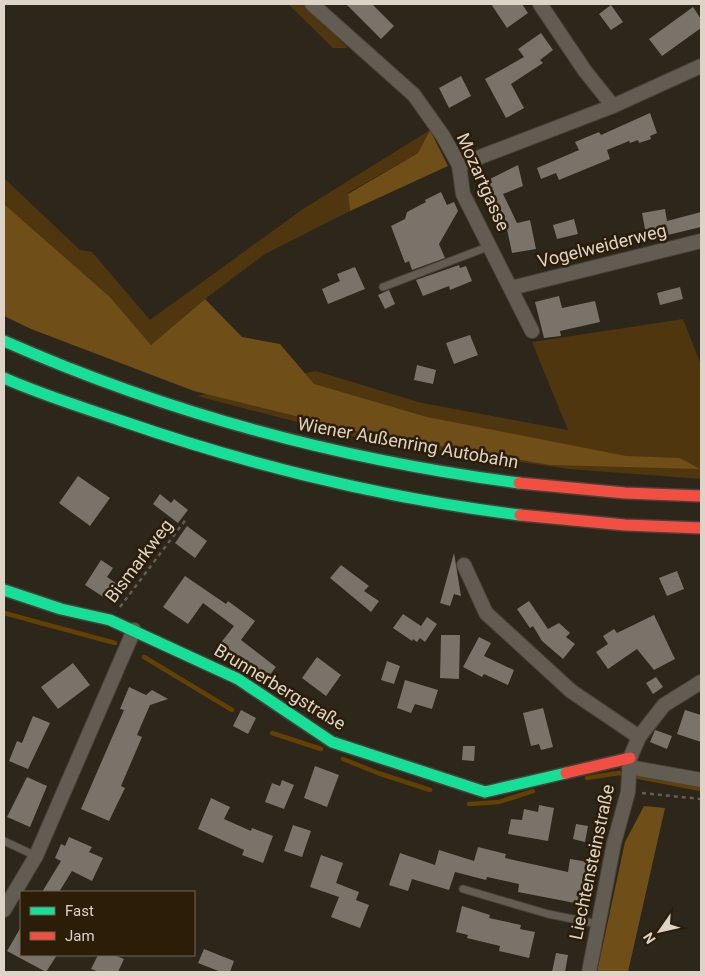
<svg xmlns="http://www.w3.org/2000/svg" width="705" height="976" viewBox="0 0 705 976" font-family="Roboto,sans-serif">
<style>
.green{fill:#4f360e}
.forest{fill:#6f4e17}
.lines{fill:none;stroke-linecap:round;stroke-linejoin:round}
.stream{stroke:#634102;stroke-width:4.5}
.building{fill:#797369}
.lane-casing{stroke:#494239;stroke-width:9}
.street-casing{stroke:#494239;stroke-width:16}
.fast-casing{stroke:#494239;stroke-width:14}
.jam-casing{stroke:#494239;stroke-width:14}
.path{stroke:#635d56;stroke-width:2.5;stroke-dasharray:4 4;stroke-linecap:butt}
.lane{stroke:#625c53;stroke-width:7}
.street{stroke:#625c53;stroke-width:14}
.fast{stroke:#16e098;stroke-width:11}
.jam{stroke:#f24e42;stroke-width:11}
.labels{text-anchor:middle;stroke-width:5;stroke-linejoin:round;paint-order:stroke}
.street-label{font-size:18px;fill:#ddd3c7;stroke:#2b1d08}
</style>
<rect width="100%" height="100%" fill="#2d261a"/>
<path class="green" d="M288,4H303L348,48H333Z
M430,130L418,153L348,193L350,211L265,254L205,299L151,345L110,297L4,204V178L80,250L92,252L150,320L303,209Z
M683,319L701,365V479L569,469L362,439L197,396L316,371L422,403L568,430L532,342Z"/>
<path class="forest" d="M430,130L448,166L350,211L348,194L418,153Z
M4,204L110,297L151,345L205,299L242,337L280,344L314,384L427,417L626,456L680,458L700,469L550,465L364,433L194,391L31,329L4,316Z
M644,806L665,808L628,972H597L625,842Z"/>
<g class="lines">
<path class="stream" d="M4,613L115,643
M144,657L232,710
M272,733L321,749
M343,759L378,773L430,790
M587,778L619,773L701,789
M469,804L499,802L533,791"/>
</g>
<path class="building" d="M346,4H372L394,26L381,39Z
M491,4H522L528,13L507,28Z
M611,5L623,22L611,30L599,14Z
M693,7L701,19V28L662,56L649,39Z
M541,33L553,50L540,60L543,63L511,84L524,108L506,118L485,79L524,57L518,49Z
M461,76L471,96L449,108L439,88Z
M650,113L657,133L650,136L651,139L639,143L638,140L630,143L629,141L607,150L610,159L559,180L556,173L541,179L537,168L579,150L575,142L599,132L601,135Z
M518,165L523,186L503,194L517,223L530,220L536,249L512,253L504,215L495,220L478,185Z
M441,192L447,205L454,202L458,211L439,244L445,258L412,270L409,261L405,263L391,226L405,219L407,212L426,202L425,200Z
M665,209L667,221L701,212V227L647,240L642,213Z
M574,219L578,234L557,239L553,225Z
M459,265L460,268L466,266L472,281L450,290L449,286L423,296L416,280Z
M355,267L365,289L328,304L322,289L340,281L337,274Z
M680,287L683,299L660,305L657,293Z
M389,290L395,304L385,309L378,295Z
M559,296L562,308L595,301L600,322L560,331L561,336L544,338L535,302Z
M470,335L478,355L454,364L446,343Z
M417,365L436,370L433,384L414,380Z
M78,476L110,498L90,526L59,503Z
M160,494L171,503L174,499L188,510L178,523L153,504Z
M187,526L207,541L195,558L175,543Z
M454,553L461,596L454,594L450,606L440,603Z
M101,560L113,568L107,577L119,585L108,600L85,585Z
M341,565L369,586L364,591L379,601L371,612L330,578Z
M677,571L684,589L667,596L659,578Z
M185,576L226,604L228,601L255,621L241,640L276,667L265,681L233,655L228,661L212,654L234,626L203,603L188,624L163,607Z
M529,601L548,629L559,623L570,633L566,637L575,644L563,659L542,641L533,626L530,628L517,609Z
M403,614L421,626L427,617L437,624L425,642L420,638L417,642L413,639L412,641L393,628Z
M654,615L675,659L654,670L637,649L608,669L596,652L608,644L603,636L614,629L617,633Z
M441,635H460L459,679L440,678Z
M479,637L491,643L484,656L514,670L508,685L484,674L482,677L463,667Z
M317,657L341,675L326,696L302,678Z
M387,661L400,666L394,684L381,680Z
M73,663L90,685L58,709L41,687Z
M656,677L663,687L653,694L646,683Z
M405,680L438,690L432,709L415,704L411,713L397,708Z
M129,687L146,695L152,690L168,699L150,705L137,735L142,737L121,786L125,788L109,821L81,809L124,710L120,709Z
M543,708L553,747L541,750L539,744L531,746L523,713Z
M241,710L256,718L248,734L233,726Z
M685,710L701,715V742L677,734Z
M33,716L50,723L28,769L9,761L17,741L22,743Z
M655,730L672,736L667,749L650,742Z
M463,746H475L474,761L462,760Z
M315,766L339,775L327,807L304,798Z
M27,777L47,786L30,827L7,817Z
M282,780L294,785L284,809L265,802L272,783L280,786Z
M211,798L230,807L224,819L251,831L252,828L273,836L263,863L242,855L244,850L198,829Z
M539,805L554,808L548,841L508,834L511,819L522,820L524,809L538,812Z
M576,824L588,826L585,842L573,839Z
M293,825L311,831L302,857L284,851Z
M69,837L92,847L89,852L103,858L92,881L72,871L59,892H42L61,861L55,858L61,844L65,846Z
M478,847L506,854L505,858L568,872L570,859L588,862L580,904L518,892L519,884L487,877L486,880L455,872L449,890L412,879L408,891L389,885L400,853L435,865L439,850L474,861Z
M321,855L343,863L336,883L359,892L356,900L369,905L360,928L331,917L339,897L310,887Z
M462,906L490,915L489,918L521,925L520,929L535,932L529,958L499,951L500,946L467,938L468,935L456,932Z
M21,927V955H57L46,972L7,951Z
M204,949L234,961L230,972H221L198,963Z
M556,953L568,955L565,972H552Z
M98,955H114L124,959L118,972H99L91,969Z"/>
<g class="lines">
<g class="lane-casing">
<path id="lane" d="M383,287L490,246
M4,841L36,856
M463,889L548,914L598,924"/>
</g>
<g class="street-casing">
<path id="street" d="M312,4L414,95L443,136L459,165L463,194L532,331
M540,4L585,71L613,106
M459,165L613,106L701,66
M511,288L701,241
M464,565L486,613L571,691L639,737
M629,767L701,780
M4,910L36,856L134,630
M589,972L614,843L628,792L630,758L639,737L664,705L701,682"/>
</g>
<g class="fast-casing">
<path id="fast" d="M4,341C167,413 343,460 519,483
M4,378C42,395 82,407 122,421C252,466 383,498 520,515
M4,590L61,609L110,620L238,679L332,742L485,792L566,773"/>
</g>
<g class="jam-casing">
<path id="jam" d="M519,483L625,493L701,496
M520,515L625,525L701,528
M566,773L630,758"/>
</g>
<path class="path" d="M120,607L187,518
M642,793L701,799"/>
<use href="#lane" class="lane"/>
<use href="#street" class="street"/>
<use href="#fast" class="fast"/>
<use href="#jam" class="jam"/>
</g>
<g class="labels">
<g class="street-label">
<text transform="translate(483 182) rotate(66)" y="6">Mozartgasse</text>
<text transform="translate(602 246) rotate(-14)" y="6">Vogelweiderweg</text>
<text transform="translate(408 443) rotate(10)" y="6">Wiener Außenring Autobahn</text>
<text transform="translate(139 561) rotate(-53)" y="6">Bismarkweg</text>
<text transform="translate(280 687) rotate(31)" y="6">Brunnerbergstraße</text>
<text transform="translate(592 862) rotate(-78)" y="6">Liechtensteinstraße</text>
</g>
</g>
<rect width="705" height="976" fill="none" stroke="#ddd3c7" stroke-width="10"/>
<rect x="20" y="891" width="175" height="65" fill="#2b1d08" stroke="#726654"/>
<rect x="30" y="907" width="25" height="8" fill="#16e098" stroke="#726654"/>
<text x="65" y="916" font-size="15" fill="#ddd3c7">Fast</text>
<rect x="30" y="932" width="25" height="8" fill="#f24e42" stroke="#726654"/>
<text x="65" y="941" font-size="15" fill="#ddd3c7">Jam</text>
<g transform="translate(660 931) rotate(236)" stroke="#2b1d08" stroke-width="4" paint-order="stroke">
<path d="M0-4L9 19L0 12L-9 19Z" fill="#ddd3c7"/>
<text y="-8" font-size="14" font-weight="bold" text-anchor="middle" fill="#ddd3c7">N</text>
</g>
</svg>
